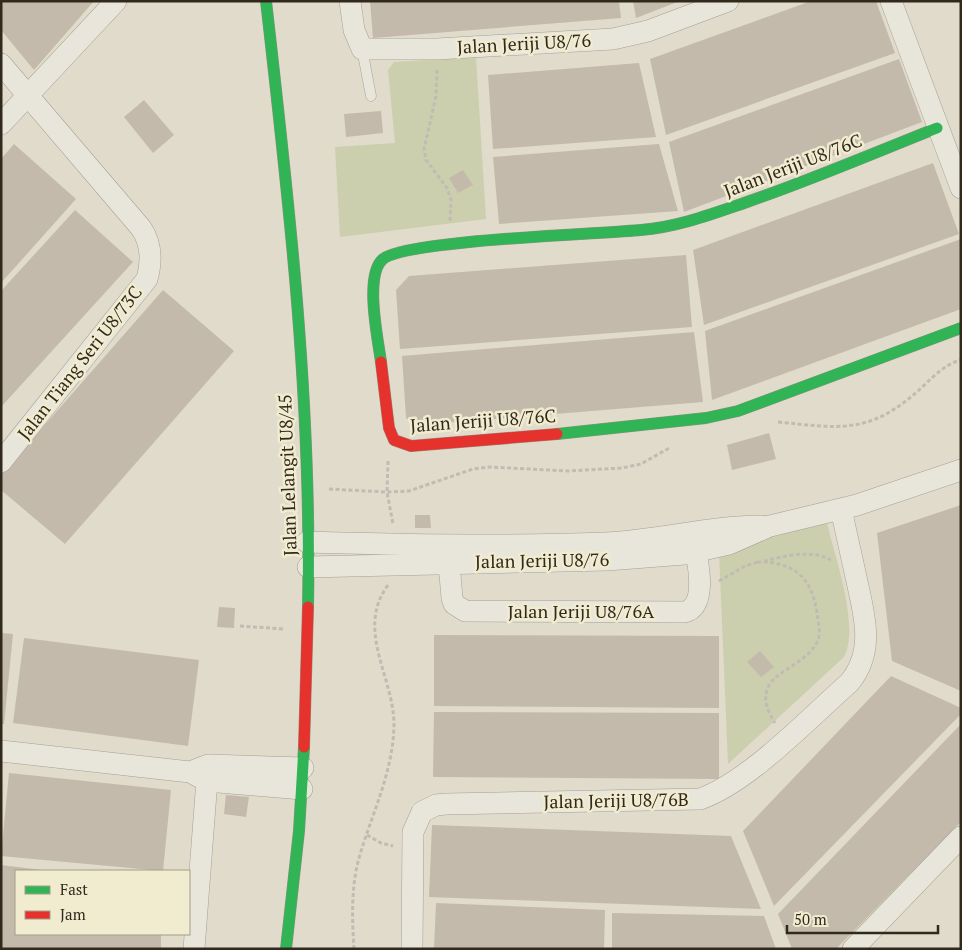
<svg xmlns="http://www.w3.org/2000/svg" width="962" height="950" viewBox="0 0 962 950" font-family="'PT Serif',serif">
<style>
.green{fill:#cccfad}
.building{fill:#c3baab}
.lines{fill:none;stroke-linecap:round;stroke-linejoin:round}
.lane-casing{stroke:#a5a094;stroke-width:11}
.street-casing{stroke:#a5a094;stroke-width:22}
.fast-casing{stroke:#958f84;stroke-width:12}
.jam-casing{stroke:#958f84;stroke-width:12}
.path{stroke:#c1bcb3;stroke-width:3;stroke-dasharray:4 2.5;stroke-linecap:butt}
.lane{stroke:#e8e5db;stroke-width:10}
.street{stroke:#e8e5db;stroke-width:21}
.fast{stroke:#30b455;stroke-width:11}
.jam{stroke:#e5322d;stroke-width:11}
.labels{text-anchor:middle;stroke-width:5;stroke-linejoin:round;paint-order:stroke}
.street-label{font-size:18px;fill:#32291d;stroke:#f1ebd0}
</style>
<rect width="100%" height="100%" fill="#e0dbca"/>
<path class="green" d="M476,57L486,219L340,237L335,147L395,143L388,70L394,62Z
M827,523C835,557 860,627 844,657L728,764L719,551L800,525Z"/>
<path class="building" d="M1,1H94L34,70L1,30Z
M370,1H619L621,18L373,38Z
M633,1H680L636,18Z
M811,1H876L895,53L666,135L650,59Z
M899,59L922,122L684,212L669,142Z
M639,63L656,137L493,149L488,75Z
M144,100L174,135L153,153L124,117Z
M381,111L383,133L346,137L344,114Z
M14,144L76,199L1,283V159Z
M659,144L678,211L499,224L493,157Z
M933,163L959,234L704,325L693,250Z
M463,170L473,185L458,193L449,178Z
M75,210L133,262L1,407V291Z
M961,239V309L712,400L705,331Z
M686,255L692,327L400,349L396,290L409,276Z
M163,290L234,351L65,544L1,490V475Z
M694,332L703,402L420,425L406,418L402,356Z
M769,433L776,459L732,470L727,445Z
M961,505V691L892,661L877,533Z
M415,515H430L431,528H415Z
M219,607L235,608L234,628L217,627Z
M1,633L13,634L4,724H1Z
M434,635L719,636V708L434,706Z
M24,638L199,660L188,746L13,723Z
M760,651L774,667L761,677L747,662Z
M891,676L961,708V714L774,906L743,831Z
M434,712L719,713V779L433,777Z
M961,724V822L836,949H792L778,914Z
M9,773L171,790L163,871L1,856Z
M226,795L249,797L246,817L224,814Z
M432,825L731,836L761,909L429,897Z
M1,865L41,870L16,871V934H161V949H1Z
M436,903L605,910L604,949H434Z
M612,913L764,916L776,949H612Z"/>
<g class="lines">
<g class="lane-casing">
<path id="lane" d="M362,49L371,96"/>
</g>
<g class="street-casing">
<path id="street" d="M350,1L354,30L362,49H437L613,39L648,31L728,1
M891,1L961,188
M1,64L141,228C152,244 152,261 147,279L1,462
M1,124L116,1
M307,542C406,545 505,547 604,543C657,541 709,526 762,526
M449,563L452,598L454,604L465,611L685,612C706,606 699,568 696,552
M308,567L607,560L685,554L729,544L770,526L857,505L961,470
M1,751L190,772L207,781L302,789
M195,770L208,765L303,768
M194,949L208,767
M412,949L413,832L422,812L436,805L446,804L700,799C749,782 809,718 849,683C876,651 864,614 856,577C851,554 846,531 841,509
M853,949L961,837"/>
</g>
<g class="fast-casing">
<path id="fast" d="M266,1C289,202 312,404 308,607
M381,362C378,339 364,275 383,259C406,240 599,234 641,230C678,227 712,214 747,202C811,180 874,153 937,128
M557,434L706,418L738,411L961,328
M286,949L299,831L304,747"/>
</g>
<g class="jam-casing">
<path id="jam" d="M381,362L389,428L394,440L411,446L557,434
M304,747L308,607"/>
</g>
<path class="path" d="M437,70L436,96L424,149L426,160L447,188L451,200L450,222
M778,422C839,428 868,435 918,391C930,380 944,364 961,360
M388,461L387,492L393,524
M329,489L387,492L409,491L473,469L490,467L568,471L622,468L641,464L671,447
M764,561C785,556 811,549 831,560
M757,562C793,561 812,577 817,613C818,621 821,632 818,640C807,665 773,670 767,690C763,701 769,714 775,723
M719,581L745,566L758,562
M240,626L284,629
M367,835L381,843L393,846
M354,949C352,919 351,887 359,858C372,813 393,773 394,725C394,677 355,630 388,585"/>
<use href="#lane" class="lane"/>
<use href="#street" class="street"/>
<use href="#fast" class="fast"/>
<use href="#jam" class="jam"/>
</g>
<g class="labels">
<g class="street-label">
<text transform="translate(524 44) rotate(-3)" y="6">Jalan Jeriji U8/76</text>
<text transform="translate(793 166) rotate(-21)" y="6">Jalan Jeriji U8/76C</text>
<text transform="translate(80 363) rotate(-52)" y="6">Jalan Tiang Seri U8/73C</text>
<text transform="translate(483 421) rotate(-4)" y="6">Jalan Jeriji U8/76C</text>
<text transform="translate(288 475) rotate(-92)" y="6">Jalan Lelangit U8/45</text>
<text transform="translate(542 561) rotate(-1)" y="6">Jalan Jeriji U8/76</text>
<text x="581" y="618">Jalan Jeriji U8/76A</text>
<text transform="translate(616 801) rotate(-1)" y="6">Jalan Jeriji U8/76B</text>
</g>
</g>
<rect width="962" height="950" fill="none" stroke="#32291d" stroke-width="5"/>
<rect x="15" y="870" width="175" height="65" fill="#f1ebd0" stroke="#a59d88"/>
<rect x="25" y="886" width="25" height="8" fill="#30b455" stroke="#a59d88"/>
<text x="60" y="895" font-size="15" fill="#32291d">Fast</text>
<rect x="25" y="911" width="25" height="8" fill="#e5322d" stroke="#a59d88"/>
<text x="60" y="920" font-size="15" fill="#32291d">Jam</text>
<path d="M787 925v8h151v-8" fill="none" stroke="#32291d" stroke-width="2.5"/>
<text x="794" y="925" font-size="15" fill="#32291d" stroke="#f1ebd0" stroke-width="4" paint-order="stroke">50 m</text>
</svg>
